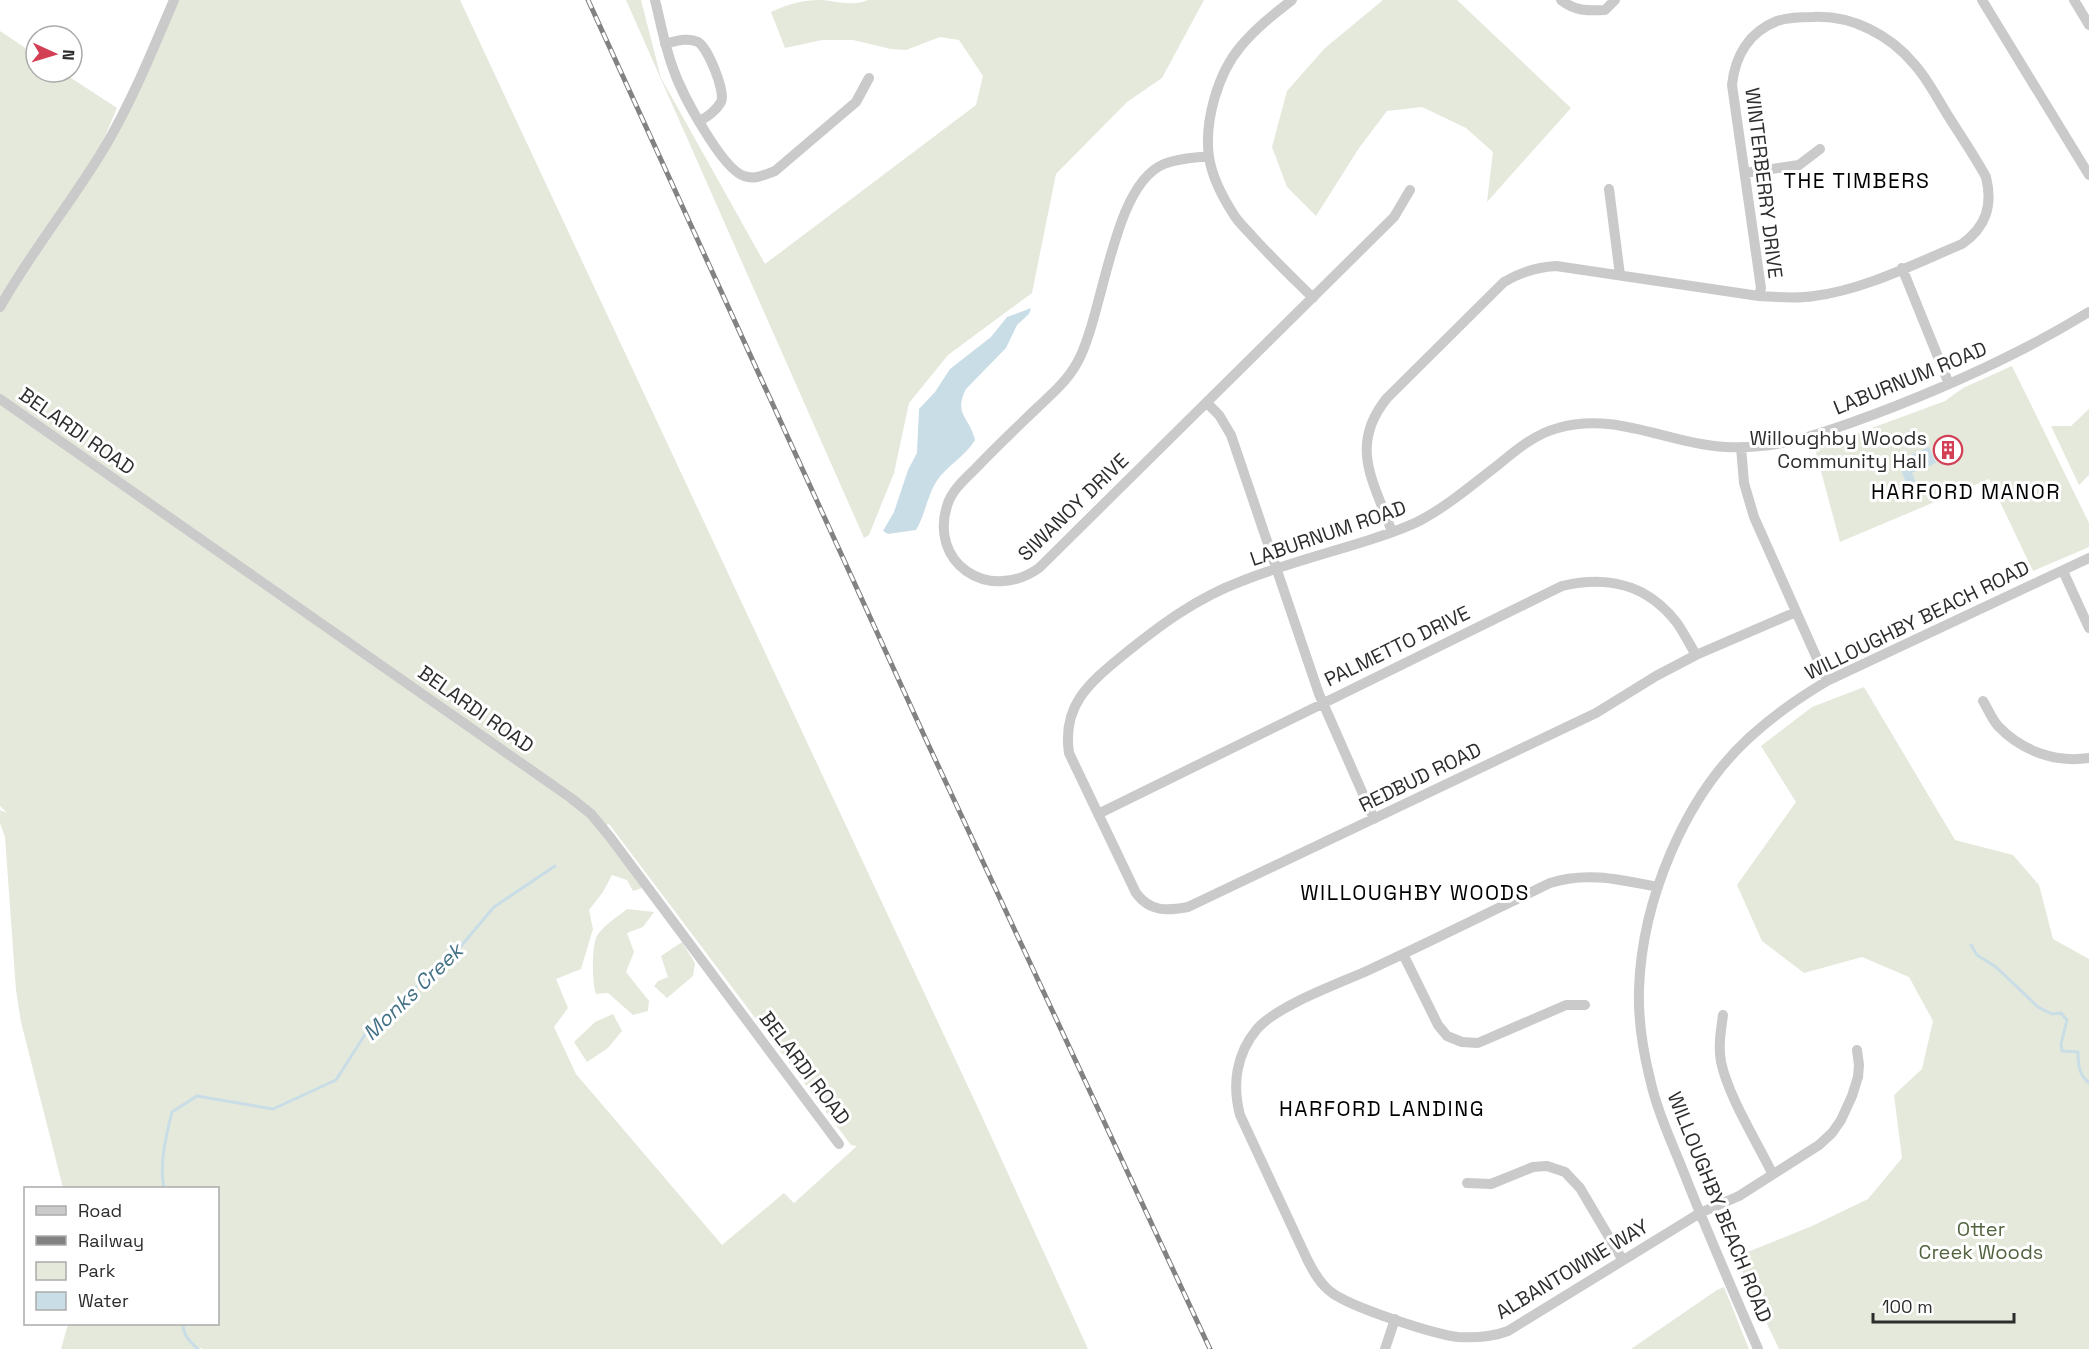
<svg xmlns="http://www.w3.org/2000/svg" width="2089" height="1349" viewBox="0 0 2089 1349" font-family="'Space Grotesk',sans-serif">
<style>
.green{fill:#e4e9db;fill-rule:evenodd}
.water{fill:#c9dde7}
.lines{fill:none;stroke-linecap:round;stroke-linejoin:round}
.stream{stroke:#c9dde7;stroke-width:3}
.minor{stroke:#cacaca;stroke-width:10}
.rail-casing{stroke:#828282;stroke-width:5}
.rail{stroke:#fff;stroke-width:3;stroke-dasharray:9;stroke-linecap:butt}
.labels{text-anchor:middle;stroke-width:6;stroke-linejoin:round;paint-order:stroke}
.street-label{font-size:20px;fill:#2d2d2d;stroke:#fff}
.poi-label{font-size:20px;fill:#2d2d2d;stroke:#fff;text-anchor:end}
.park-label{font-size:20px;fill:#52633f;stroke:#fff}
.neighbourhood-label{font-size:21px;letter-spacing:1.5px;fill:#000;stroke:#fff}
.water-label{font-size:21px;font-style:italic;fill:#437186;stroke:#fff}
</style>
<rect width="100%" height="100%" fill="#fff"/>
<path class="green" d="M174,0H460L979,1110L1088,1349H203L194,1346L195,1349H61L68,1324H218V1188H63L21,1022L16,990L5,837L0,823V810L7,813L0,806V31L36,55V72H62L117,108L97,155ZM609,824L851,1145L857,1146L794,1203L784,1193L722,1245L576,1074L554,1027L568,1008L556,979L581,969L593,929L589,910L603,892L612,875L627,880L633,891L642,888L599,828Z
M626,0H641L661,78L765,264L976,105L983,76L959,40L940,37L906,50L891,49L853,40H822L785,48L771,12C788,4 802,0 821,0C838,1 852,7 868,0H1204L1162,78L1127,102L1056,174L1032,293L948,355L909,403L894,473L869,535L864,538Z
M1383,0H1457L1571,108L1487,202L1493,152L1466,128L1422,107L1387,111L1359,148L1316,216L1287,187L1272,147L1287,91L1325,48Z
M2012,366L2089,523V547L2033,571L1989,479L1840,542L1815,449L1945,401L1963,388Z
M2089,409V475L2079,485L2051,426H2071Z
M1864,687L1955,840L2013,855L2039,885L2053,939L2089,959V1349H1779L1735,1257L1812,1226L1868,1199L1902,1158L1894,1095L1922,1069L1933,1021L1909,977L1862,957L1804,973L1762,941L1737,885L1796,802L1761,746L1812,707Z
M627,909L654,912L643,927L627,933L634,952L626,972L649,1001L648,1011L633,1015L608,993L596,994C592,983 591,944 598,934C606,924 617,917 627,909Z
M682,942L695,963L693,976L667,998L654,986L658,981L668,977L661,956Z
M613,1014L622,1031L608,1048L587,1062L574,1042L595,1022Z
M1724,1287L1749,1349H1631L1717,1290Z"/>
<path class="water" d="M1031,308L1029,314L1017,325L1006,348L966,389C953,415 970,417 975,440C965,457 947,465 936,482C927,497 925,515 916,530L888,534L883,531L894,512L908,470L917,453L919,409L935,392L950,369L991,337L1007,317Z
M1929,447L1936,463L1912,473L1916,483L1908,487L1897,461Z"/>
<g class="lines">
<path class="stream" d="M1971,945L1977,955L1996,967L2038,1007L2052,1014L2061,1013L2067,1020L2061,1044L2062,1051L2078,1052C2078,1064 2079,1075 2089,1083
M164,1188C159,1164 166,1136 172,1112L197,1096L273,1109L336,1080L366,1033L461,946L494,907L555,866
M183,1324C183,1335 190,1342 198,1349"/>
<path class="minor" d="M655,0C661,24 665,48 674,71C682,94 722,169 744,176C755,180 764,175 775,171L856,102L869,78
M1292,0C1274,14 1256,28 1241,46C1218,73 1204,121 1209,157C1212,177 1223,198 1234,215C1239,223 1246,229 1252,236C1271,257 1292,277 1313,298
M1561,0C1575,11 1587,11 1605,10L1615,0
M1982,0L2089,175
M2074,0L2089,25
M665,44C676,41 688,37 698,42C708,48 726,92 721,102C716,111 708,116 700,121
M1209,156C1194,158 1178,158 1164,164C1112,185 1104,315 1077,363C1067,381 1052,394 1038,407C1017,427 996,447 976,468C966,478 953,489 948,503C927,562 988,604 1039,568L1394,217L1410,190
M1745,173L1799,165L1820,149
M1609,189L1620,275
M1902,268L1949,384
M0,307C32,250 73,201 106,145C133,99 153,49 174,0
M0,399L571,798L591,814L610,837L839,1144
M1207,403L1219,415L1231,435L1319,694L1374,819
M1741,447L1744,483L1754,517L1827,681
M1392,532C1374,482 1348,446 1387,398L1504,282C1521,272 1536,267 1556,266L1759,296C1777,297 1796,299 1814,296C1864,290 1916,263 1962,244C1986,227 1993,206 1986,177C1974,155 1960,135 1947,114C1937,98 1927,78 1914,64C1890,35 1852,15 1813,17C1801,17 1789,17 1777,21C1749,32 1735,56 1732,85L1761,288L1759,296
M2063,571L2089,628
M1796,612L1696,655L1656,676L1596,713L1188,907C1167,911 1150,912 1136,893L1069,753C1062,706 1088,684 1122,656C1159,626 1196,598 1242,581C1282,565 1325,554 1366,541C1384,535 1404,529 1421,520C1449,505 1473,484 1498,465C1516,450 1535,434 1558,428C1615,411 1669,444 1726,447C1781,450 1826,432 1875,414C1949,386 2022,353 2089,312
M1983,701C1988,709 1992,719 1998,726C2022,751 2055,763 2089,758
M1098,814L1562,586C1608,575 1647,584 1677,623C1684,633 1690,645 1696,655
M1658,887C1622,880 1586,871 1550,883C1490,912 1430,942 1369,970C1338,984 1278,1005 1257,1029C1236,1054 1232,1085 1240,1115L1307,1259C1313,1271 1320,1284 1331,1292C1350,1307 1433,1334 1458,1337C1475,1338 1492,1337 1508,1331L1700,1213L1739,1196L1819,1145L1832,1133L1841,1120L1852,1096L1858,1077L1859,1065L1857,1050
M1403,954L1438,1025L1447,1036L1462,1042L1478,1043L1566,1005H1585
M1723,1015C1721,1030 1718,1046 1721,1062C1729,1098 1756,1140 1772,1173
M1467,1183L1491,1184L1533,1167L1547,1166L1565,1172L1580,1188L1622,1259
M1385,1349L1395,1319
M1758,1349C1733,1291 1707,1232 1684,1173C1672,1143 1657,1111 1650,1079C1643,1051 1638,1019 1639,989C1642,901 1684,797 1750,737C1773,716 1800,697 1827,681L2089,558"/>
<g class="rail-casing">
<path id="rail" d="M588,0L928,744L1210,1349"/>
</g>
<use href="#rail" class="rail"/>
</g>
<defs>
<g id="building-ring" transform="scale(1.5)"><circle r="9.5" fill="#fff" stroke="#d33f54" stroke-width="1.5"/><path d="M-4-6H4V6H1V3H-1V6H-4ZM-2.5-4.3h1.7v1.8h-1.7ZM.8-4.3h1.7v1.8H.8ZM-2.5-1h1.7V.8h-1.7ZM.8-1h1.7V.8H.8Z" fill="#d33f54"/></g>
</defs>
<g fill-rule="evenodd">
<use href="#building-ring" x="1948" y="450"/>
</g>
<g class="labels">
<g class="street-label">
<text transform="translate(1764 183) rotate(83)" y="7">WINTERBERRY DRIVE</text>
<text transform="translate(1910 378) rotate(-22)" y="7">LABURNUM ROAD</text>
<text transform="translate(77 431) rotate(35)" y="7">BELARDI ROAD</text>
<text transform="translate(1073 507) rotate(-44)" y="7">SIWANOY DRIVE</text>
<text transform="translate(1328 533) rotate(-19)" y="7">LABURNUM ROAD</text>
<text transform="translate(1917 620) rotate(-26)" y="7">WILLOUGHBY BEACH ROAD</text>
<text transform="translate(1397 646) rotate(-26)" y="7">PALMETTO DRIVE</text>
<text transform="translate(476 709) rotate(35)" y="7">BELARDI ROAD</text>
<text transform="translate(1420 777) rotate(-26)" y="7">REDBUD ROAD</text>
<text transform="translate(805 1068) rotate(53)" y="7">BELARDI ROAD</text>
<text transform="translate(1720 1207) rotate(68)" y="7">WILLOUGHBY BEACH ROAD</text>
<text transform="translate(1572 1269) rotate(-31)" y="7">ALBANTOWNE WAY</text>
</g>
<g class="poi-label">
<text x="1927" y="445">Willoughby Woods<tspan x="1927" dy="23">Community Hall</tspan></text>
</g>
<g class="park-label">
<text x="1981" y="1236">Otter<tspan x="1981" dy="23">Creek Woods</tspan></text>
</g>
<g class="neighbourhood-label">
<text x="1857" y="188">THE TIMBERS</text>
<text x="1966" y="499">HARFORD MANOR</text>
<text x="1415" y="900">WILLOUGHBY WOODS</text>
<text x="1382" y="1116">HARFORD LANDING</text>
</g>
<g class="water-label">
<text transform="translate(413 992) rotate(-44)" y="7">Monks Creek</text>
</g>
</g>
<rect x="24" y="1187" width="195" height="138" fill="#ffffff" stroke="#ababab" stroke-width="1.5"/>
<rect x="36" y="1206" width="30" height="9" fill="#cacaca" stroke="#ababab" stroke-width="1.5"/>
<text x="78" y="1217" font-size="18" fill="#2d2d2d">Road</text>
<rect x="36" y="1236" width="30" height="9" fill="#828282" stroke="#ababab" stroke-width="1.5"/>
<text x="78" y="1247" font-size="18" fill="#2d2d2d">Railway</text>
<rect x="36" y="1262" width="30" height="18" fill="#e4e9db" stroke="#ababab" stroke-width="1.5"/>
<text x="78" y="1277" font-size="18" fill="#2d2d2d">Park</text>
<rect x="36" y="1292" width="30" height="18" fill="#c9dde7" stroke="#ababab" stroke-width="1.5"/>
<text x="78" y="1307" font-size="18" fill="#2d2d2d">Water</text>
<g transform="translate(54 54) rotate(94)"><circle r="28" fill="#ffffff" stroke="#ababab" stroke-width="1.5"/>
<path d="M0-4.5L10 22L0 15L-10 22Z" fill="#d33f54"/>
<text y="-9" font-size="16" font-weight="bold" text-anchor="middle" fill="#2d2d2d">N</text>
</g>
<path d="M1873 1313v9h141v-9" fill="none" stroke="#2d2d2d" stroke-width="3"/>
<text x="1882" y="1313" font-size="18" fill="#2d2d2d" stroke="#ffffff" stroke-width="4.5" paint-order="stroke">100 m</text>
</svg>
